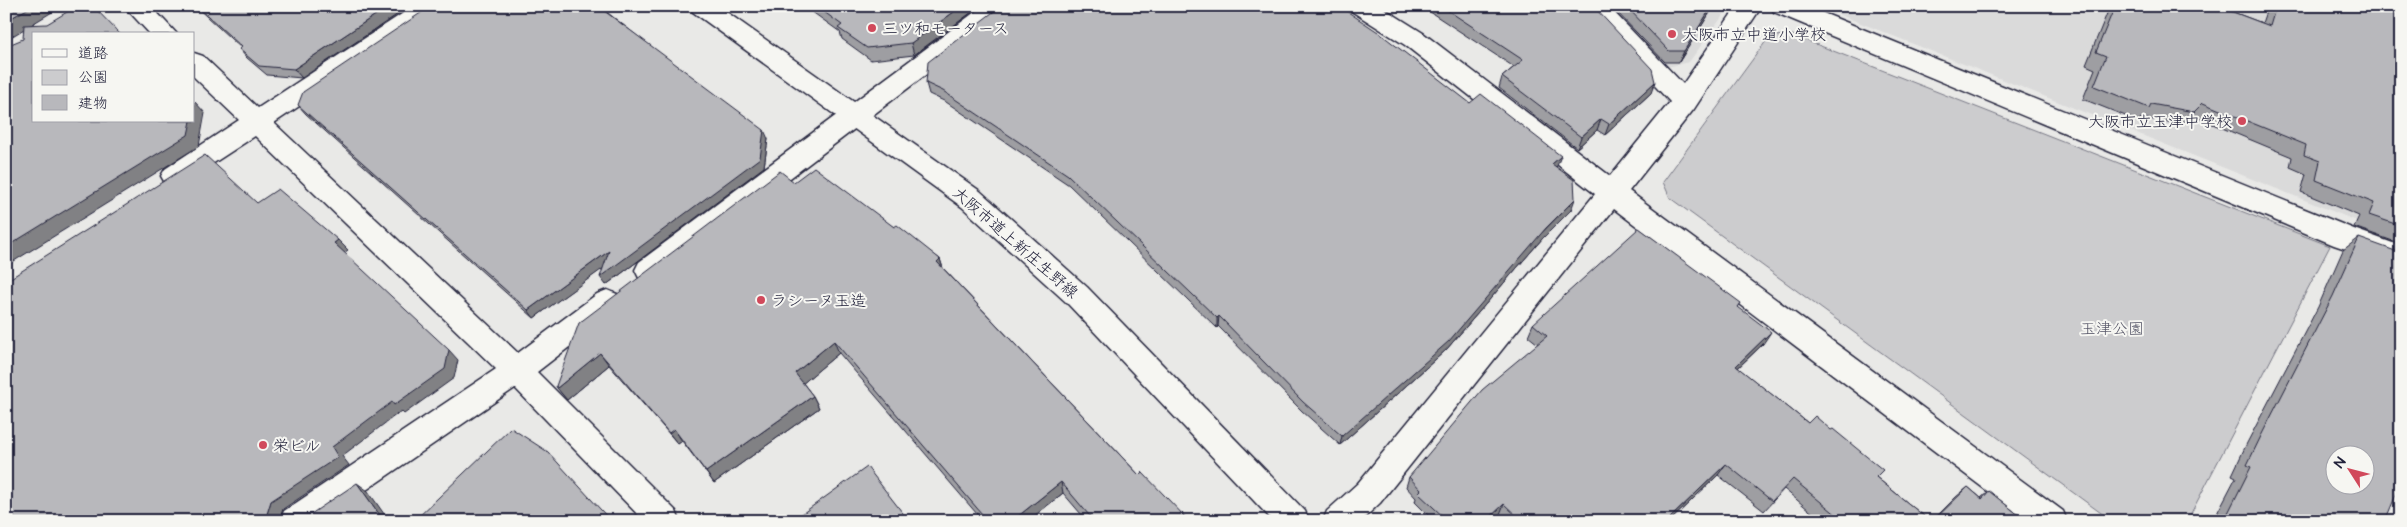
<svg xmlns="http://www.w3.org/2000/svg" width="2407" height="527" viewBox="0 0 2407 527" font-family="'Architects Daughter','Klee One',sans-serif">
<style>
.built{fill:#dadada}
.green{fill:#ccccce;stroke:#777784}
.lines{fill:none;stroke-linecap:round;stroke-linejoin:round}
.minor-casing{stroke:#22223b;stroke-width:3}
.major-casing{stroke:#22223b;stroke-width:3}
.minor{fill:#f6f6f2;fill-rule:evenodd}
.major{fill:#f6f6f2;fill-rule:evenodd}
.wall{fill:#9e9ea2;stroke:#22223b}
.shaded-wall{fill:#818184;stroke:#22223b}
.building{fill:#b8b8bc;stroke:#22223b;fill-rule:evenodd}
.poi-dot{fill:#d1495b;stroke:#f6f6f2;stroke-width:2}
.labels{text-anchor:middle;stroke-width:4;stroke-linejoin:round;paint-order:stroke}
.poi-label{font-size:16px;fill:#22223b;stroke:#f6f6f2;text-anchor:start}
.street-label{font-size:16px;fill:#22223b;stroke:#f6f6f2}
.park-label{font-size:16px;fill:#555567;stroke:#f6f6f2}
</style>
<rect width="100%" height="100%" fill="#e9e9e7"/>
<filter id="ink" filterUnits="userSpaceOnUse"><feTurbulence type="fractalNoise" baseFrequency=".02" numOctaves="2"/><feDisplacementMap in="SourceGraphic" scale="10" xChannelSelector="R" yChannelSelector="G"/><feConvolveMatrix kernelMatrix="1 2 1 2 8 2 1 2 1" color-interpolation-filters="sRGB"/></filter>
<g filter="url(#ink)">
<path class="built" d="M1607,6H1730L1689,62L1667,67Z
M1818,6H2401V20L2357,221Z"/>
<path class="green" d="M1790,34L2330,246L2187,521H2112L1670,198L1663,182L1769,37Z"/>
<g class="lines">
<g class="minor-casing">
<path id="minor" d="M124,6H151L177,34H150Z
M414,6H444L440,12L274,123L518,353L597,294L607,290L617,294L621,302L617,310L537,372L676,511L680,521H644L515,388L321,521H280L284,511L496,369L255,136L183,183L174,186L165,183L161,176L165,169L239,120L194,77V53L203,56L258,108Z
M983,6H1012L1008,12L659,278L649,281L639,278L635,270L639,262Z
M1349,6H1380L1423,33L1610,176L1670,102L1581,6H1608L1683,84L1737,6H1762L1694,109L1629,191L2063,511L2067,521H2027L1614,209L1380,503L1361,521H1323L1327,511L1358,483L1595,194L1405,45L1353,12Z
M1770,6H1806L2354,229L2401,246V268L2334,245L1774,12Z"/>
</g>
<g class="major-casing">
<path id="major" d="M689,6H718L980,191L1087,287L1305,511L1309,521H1273L1067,303L962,207L693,12Z"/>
</g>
<use href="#minor" class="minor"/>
<use href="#major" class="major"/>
</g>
<path class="wall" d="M195,6H410L302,78L267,75L247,58L239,49L241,48Z
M804,6H980L914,55L871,60L842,39L840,32Z
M1424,6H1593L1651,93L1605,135L1597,130L1577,148L1499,88L1502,77L1514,67L1424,8Z
M1611,6H1714L1679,62H1665Z
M2110,6H2217L2262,23L2268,6H2401V244L2354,227L2359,216L2301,192L2306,174L2290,167L2292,157L2191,115L2182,124L2141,118L2138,121L2083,99L2095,69L2086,65Z
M605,8L608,13L768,139L764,167L606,285L603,268L534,318L306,114L298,105Z
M926,83L1470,103L1557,166L1556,167L1571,210L1542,239L1446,350L1340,445L1302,411L1218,326L1217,328L1069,185L946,102L929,94Z
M794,182L894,227L940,259L943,268L1139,475L1189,521H1087L1063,493L1028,521H983L839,353L803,383L813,396L819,408L714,483L682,441L678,444L609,365L567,400L556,386Z
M2359,238L2385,521H2213L2236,477L2232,475L2247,443L2318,307L2343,250Z
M1741,303L1738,307L1763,344L1738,368L1808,423L1876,477L1930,521H1822L1784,489L1764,511L1718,475L1672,519L1674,521H1507L1500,514L1492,521H1434L1415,502L1416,498L1406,487L1409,477L1538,344L1528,336L1533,324Z
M1968,487L1981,498L1989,491L2026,521H1932L1956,497Z"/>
<path class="shaded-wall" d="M32,6H62L6,40V21Z
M389,6H410L302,78L294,69Z
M962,6H980L914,55L911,43Z
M1712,6H1714L1679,62L1684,51Z
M1655,82L1651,93L1605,135L1609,124Z
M195,102L205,113L199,146L6,266V247L191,121H194V107Z
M1601,119L1597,130L1577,148L1581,137Z
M764,130L768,139L764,167L606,285L600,277Z
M1561,156L1557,166L1548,175L1552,164Z
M1575,199L1571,210L1542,239L1446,350L1340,445L1342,436Z
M338,240L348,250L344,253L334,243Z
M609,251L615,260L534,318L528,310Z
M940,259L944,272L937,262Z
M1219,316L1218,326L1217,328V318Z
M1771,332L1763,344L1728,377L1736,366Z
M834,341L839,353L801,385L795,373Z
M449,350L458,360L454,378L404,414L401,411L342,456L349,465L283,509L279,521L267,514L271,501L332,447Z
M600,353L609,365L567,400L557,388Z
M813,396L819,408L714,483L706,472Z
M674,429L682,441L678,444L669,433Z
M1726,464L1718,475L1670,521V518Z
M1061,482L1063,493L1028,521H1012Z
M357,483L368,491L389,521H384Z
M1504,504L1500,514L1492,521H1486Z"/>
<path class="building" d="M6,6H32L6,21Z
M77,6H93L120,34H34V121H191L188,135L6,247V46L23,39L24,25L47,24Z
M197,6H389L294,69L259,66L239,49L242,47Z
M431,6H603L605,8L603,10L764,130L760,158L600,277L609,251L528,310L298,105L303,92Z
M816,6H962L911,43L867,48L838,28L842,25Z
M1001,6H1339L1378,32L1470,103L1481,94L1561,156L1552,164L1574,180L1575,199L1546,228L1449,341L1342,436L1303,402L1219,316L1217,318L1068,175L943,91L926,83L928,62Z
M1441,6H1593L1652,69L1655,82L1609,124L1601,119L1581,137L1502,77L1523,60Z
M1626,6H1712L1684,51H1669Z
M2115,6H2217L2270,26L2276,6H2401V226L2369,215L2374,203L2316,180L2320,161L2304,155L2306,145L2203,103L2194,112L2151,104L2149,108L2094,86L2106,56L2096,52Z
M205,155L257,203L278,189L338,240L334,243L449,350L445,369L394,405L392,402L332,447L338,457L271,501L267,514H311L357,483L384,521H6V281Z
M814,167L894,227L897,225L940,259L937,262L1139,475L1142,472L1189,521H1094L1061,482L1012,521H988L834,341L795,373L813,396L706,472L674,429L669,433L600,353L557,388L556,386L579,323L780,171L794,182Z
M1639,228L1741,303L1738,307L1771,332L1736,366L1808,423L1815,416L1831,430L1833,429L1883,470L1876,477L1930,521H1844L1793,479L1772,501L1726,464L1670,518L1674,521H1522L1504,504L1486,521H1448L1418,493L1421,490L1409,477L1482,390L1547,336L1533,324Z
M2359,238L2401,253V483L2385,521H2224L2251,467L2247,465L2263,432L2333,296ZM2334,454H2364V484H2334Z
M511,428L548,452L611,521H414Z
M867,467L909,521H792Z
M1968,487L1982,499L1989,491L2026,521H1933Z"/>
</g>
<g class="poi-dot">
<circle cx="872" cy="28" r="5"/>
<circle cx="1672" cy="34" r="5"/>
<circle cx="2242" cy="121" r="5"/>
<circle cx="761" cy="300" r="5"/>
<circle cx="263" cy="445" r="5"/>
</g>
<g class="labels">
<g class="poi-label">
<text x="882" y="34">三ツ和モータース</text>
<text x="1682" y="40">大阪市立中道小学校</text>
<text x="2232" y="127" text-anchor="end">大阪市立玉津中学校</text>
<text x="771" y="306">ラシーヌ玉造</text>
<text x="273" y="451">栄ビル</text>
</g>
<g class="street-label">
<text transform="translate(1016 242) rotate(41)" y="6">大阪市道上新庄生野線</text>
</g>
<g class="park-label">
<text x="2112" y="334">玉津公園</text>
</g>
</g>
<rect width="2407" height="527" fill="none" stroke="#f6f6f2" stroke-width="25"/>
<rect x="12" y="12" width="2382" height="502" fill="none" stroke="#22223b" stroke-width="2" filter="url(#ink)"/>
<rect x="32" y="32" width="162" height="90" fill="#f6f6f2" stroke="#a1a1a9"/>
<rect x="42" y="49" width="25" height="8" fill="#f6f6f2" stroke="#a1a1a9"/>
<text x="78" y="58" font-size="15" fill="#22223b">道路</text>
<rect x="42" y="70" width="25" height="15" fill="#ccccce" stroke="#a1a1a9"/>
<text x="78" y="82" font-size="15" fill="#22223b">公園</text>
<rect x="42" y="95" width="25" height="15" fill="#b8b8bc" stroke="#a1a1a9"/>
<text x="78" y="108" font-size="15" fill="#22223b">建物</text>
<g transform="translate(2350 470) rotate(306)"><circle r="24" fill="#f6f6f2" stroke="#a1a1a9"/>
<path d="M0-4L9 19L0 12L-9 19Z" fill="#d1495b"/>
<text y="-8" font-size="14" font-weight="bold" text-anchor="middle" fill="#22223b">N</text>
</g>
</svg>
